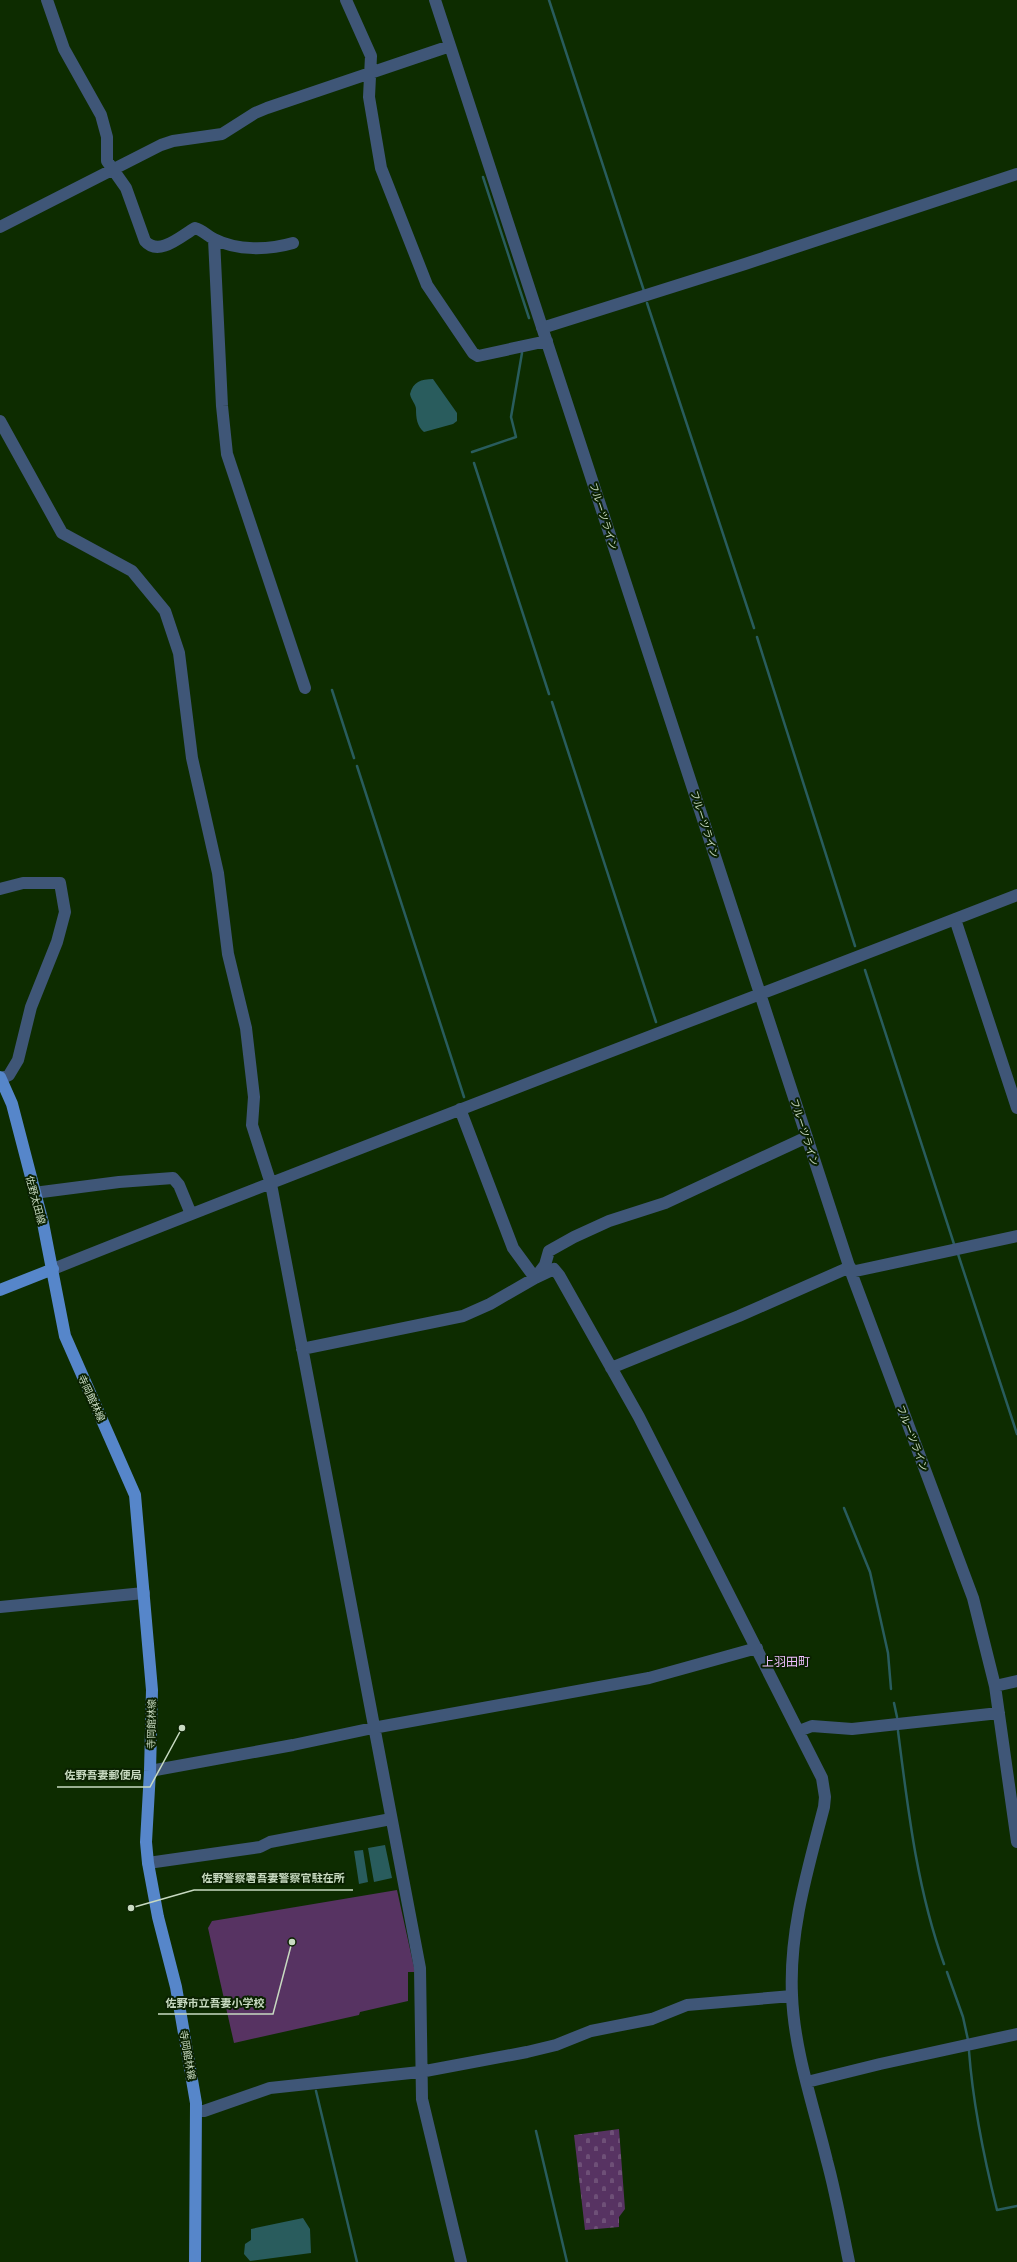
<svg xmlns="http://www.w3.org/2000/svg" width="1017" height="2262" viewBox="0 0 1017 2262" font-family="Montserrat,'Noto Sans JP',sans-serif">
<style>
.cemetery{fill:url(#cemetery-stones)}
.pitch{fill:#573362}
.water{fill:#295c5d}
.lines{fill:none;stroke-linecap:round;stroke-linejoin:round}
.stream{stroke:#295c5d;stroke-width:2.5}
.minor{stroke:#3f5677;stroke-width:12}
.major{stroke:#5686ca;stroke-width:12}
.labels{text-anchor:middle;stroke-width:4;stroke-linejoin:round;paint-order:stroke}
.street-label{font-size:10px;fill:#c8dac1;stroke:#0a2101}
.quarter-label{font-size:12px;fill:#efbfff;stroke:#0a2101}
.leader{fill:none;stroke:#c8dac1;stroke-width:1.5}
.callout-dot{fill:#c8dac1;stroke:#0a2101;stroke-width:1.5}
.callout-label{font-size:11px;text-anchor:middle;font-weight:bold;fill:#c8dac1;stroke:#0a2101;stroke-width:4;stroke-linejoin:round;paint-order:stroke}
</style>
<defs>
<pattern id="cemetery-stones" width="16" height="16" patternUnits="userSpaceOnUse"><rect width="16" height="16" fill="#573362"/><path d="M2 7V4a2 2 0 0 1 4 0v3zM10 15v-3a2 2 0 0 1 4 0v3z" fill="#6e5077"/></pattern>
</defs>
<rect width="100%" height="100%" fill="#0d2c00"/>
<path class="cemetery" d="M619,2129L625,2209L619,2217V2227L585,2230L574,2135Z"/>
<path class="pitch" d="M397,1890L415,1972H408V2001L360,2012L359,2015L234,2043L208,1928L212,1921Z"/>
<path class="water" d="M433,379L457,413V421L453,424L424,432C417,426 416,418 416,409C416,404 411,400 410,394C413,382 421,379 433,379Z
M385,1845L392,1878L374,1882L368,1848Z
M363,1850L368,1882L359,1884L354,1851Z
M303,2218L310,2229L311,2253L250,2261L244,2254L245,2244L251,2240V2229Z"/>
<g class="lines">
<path class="stream" d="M549,0L644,291
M483,177L529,318
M647,303L754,628
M472,452L516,437L511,417L522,353
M474,463L549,694
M757,637L855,946
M332,690L354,758
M552,702L656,1022
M357,766L464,1097
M865,970L954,1244
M958,1254L1017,1434
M844,1508L870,1572L888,1653L891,1689
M894,1703L897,1717
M898,1731C908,1810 917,1889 944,1964
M947,1972L963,2017L968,2040
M969,2051C973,2105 984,2158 997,2210L1017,2206
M316,2091L357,2262
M536,2131L567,2262"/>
<path class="minor" d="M47,0L64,49L101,115L107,137V161L126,188L145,241C159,257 181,236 195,228C203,230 207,236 214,239C237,251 269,250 293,243
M346,0L371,56L369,97L381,168L427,285L473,353L478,356L547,341
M435,0L851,1272L973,1598L995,1686L1017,1842
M0,227L161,145L173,141L222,134L255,113L267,108L450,46
M214,239L222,406L227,454L305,688
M542,328L745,264L1017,174
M0,421L62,533L132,571L165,611L179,653L192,758L218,873L228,954L246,1028L254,1097L252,1125L271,1184L420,1968L422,2099L461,2262
M0,889L23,883H60L65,912L57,942L31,1007L18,1060L9,1075L0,1079
M955,919L1017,1108
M460,1109L513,1248L535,1278L554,1269L559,1275L639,1417L822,1778L825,1797L824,1807C808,1869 789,1930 792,1995C794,2051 814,2107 827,2161C836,2194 842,2228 849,2262
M34,1193L119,1182L173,1178L179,1185L191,1214
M53,1269C373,1141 695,1020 1017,895
M851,1272L1017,1236
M302,1349L463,1316L490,1304L535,1278L545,1265L549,1251L574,1237L609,1221L665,1203L807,1137
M611,1368L739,1316L850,1267
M0,1607L144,1593
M995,1686L1017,1681
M799,1731L812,1726L852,1729L999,1713
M150,1771L293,1745L373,1728L649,1678L757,1648
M148,1863L260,1847L270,1842L391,1819
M807,2082L880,2064L1017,2034
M196,2111H204L270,2088L420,2072L527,2052L556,2045L591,2031L652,2019L687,2005L792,1996"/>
<path class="major" d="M0,1077L12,1104L43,1223L65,1336L135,1495L152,1690L150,1771L146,1842L148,1863L158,1917L176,1987L196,2103L195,2262
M0,1290L53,1269"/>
</g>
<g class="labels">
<g class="street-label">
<text transform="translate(604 516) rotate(72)" y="4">フルーツライン</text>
<text transform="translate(705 824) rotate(72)" y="4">フルーツライン</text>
<text transform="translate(805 1132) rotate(72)" y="4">フルーツライン</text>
<text transform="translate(36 1200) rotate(75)" y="4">佐野太田線</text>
<text transform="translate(92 1398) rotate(65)" y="4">寺岡館林線</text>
<text transform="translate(913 1438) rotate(69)" y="4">フルーツライン</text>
<text transform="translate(151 1724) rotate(-89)" y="4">寺岡館林線</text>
<text transform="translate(188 2055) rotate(80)" y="4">寺岡館林線</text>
</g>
<g class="quarter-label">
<text x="786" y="1666">上羽田町</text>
</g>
</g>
<path class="leader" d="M182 1728L150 1787H57M131 1908L194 1890H353M292 1942L273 2014H158"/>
<g class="callout-dot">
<circle cx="182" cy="1728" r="4"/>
<circle cx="131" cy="1908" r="4"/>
<circle cx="292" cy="1942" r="4"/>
</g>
<g class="callout-label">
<text x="103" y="1779">佐野吾妻郵便局</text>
<text x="273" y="1882">佐野警察署吾妻警察官駐在所</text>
<text x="215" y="2007">佐野市立吾妻小学校</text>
</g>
</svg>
